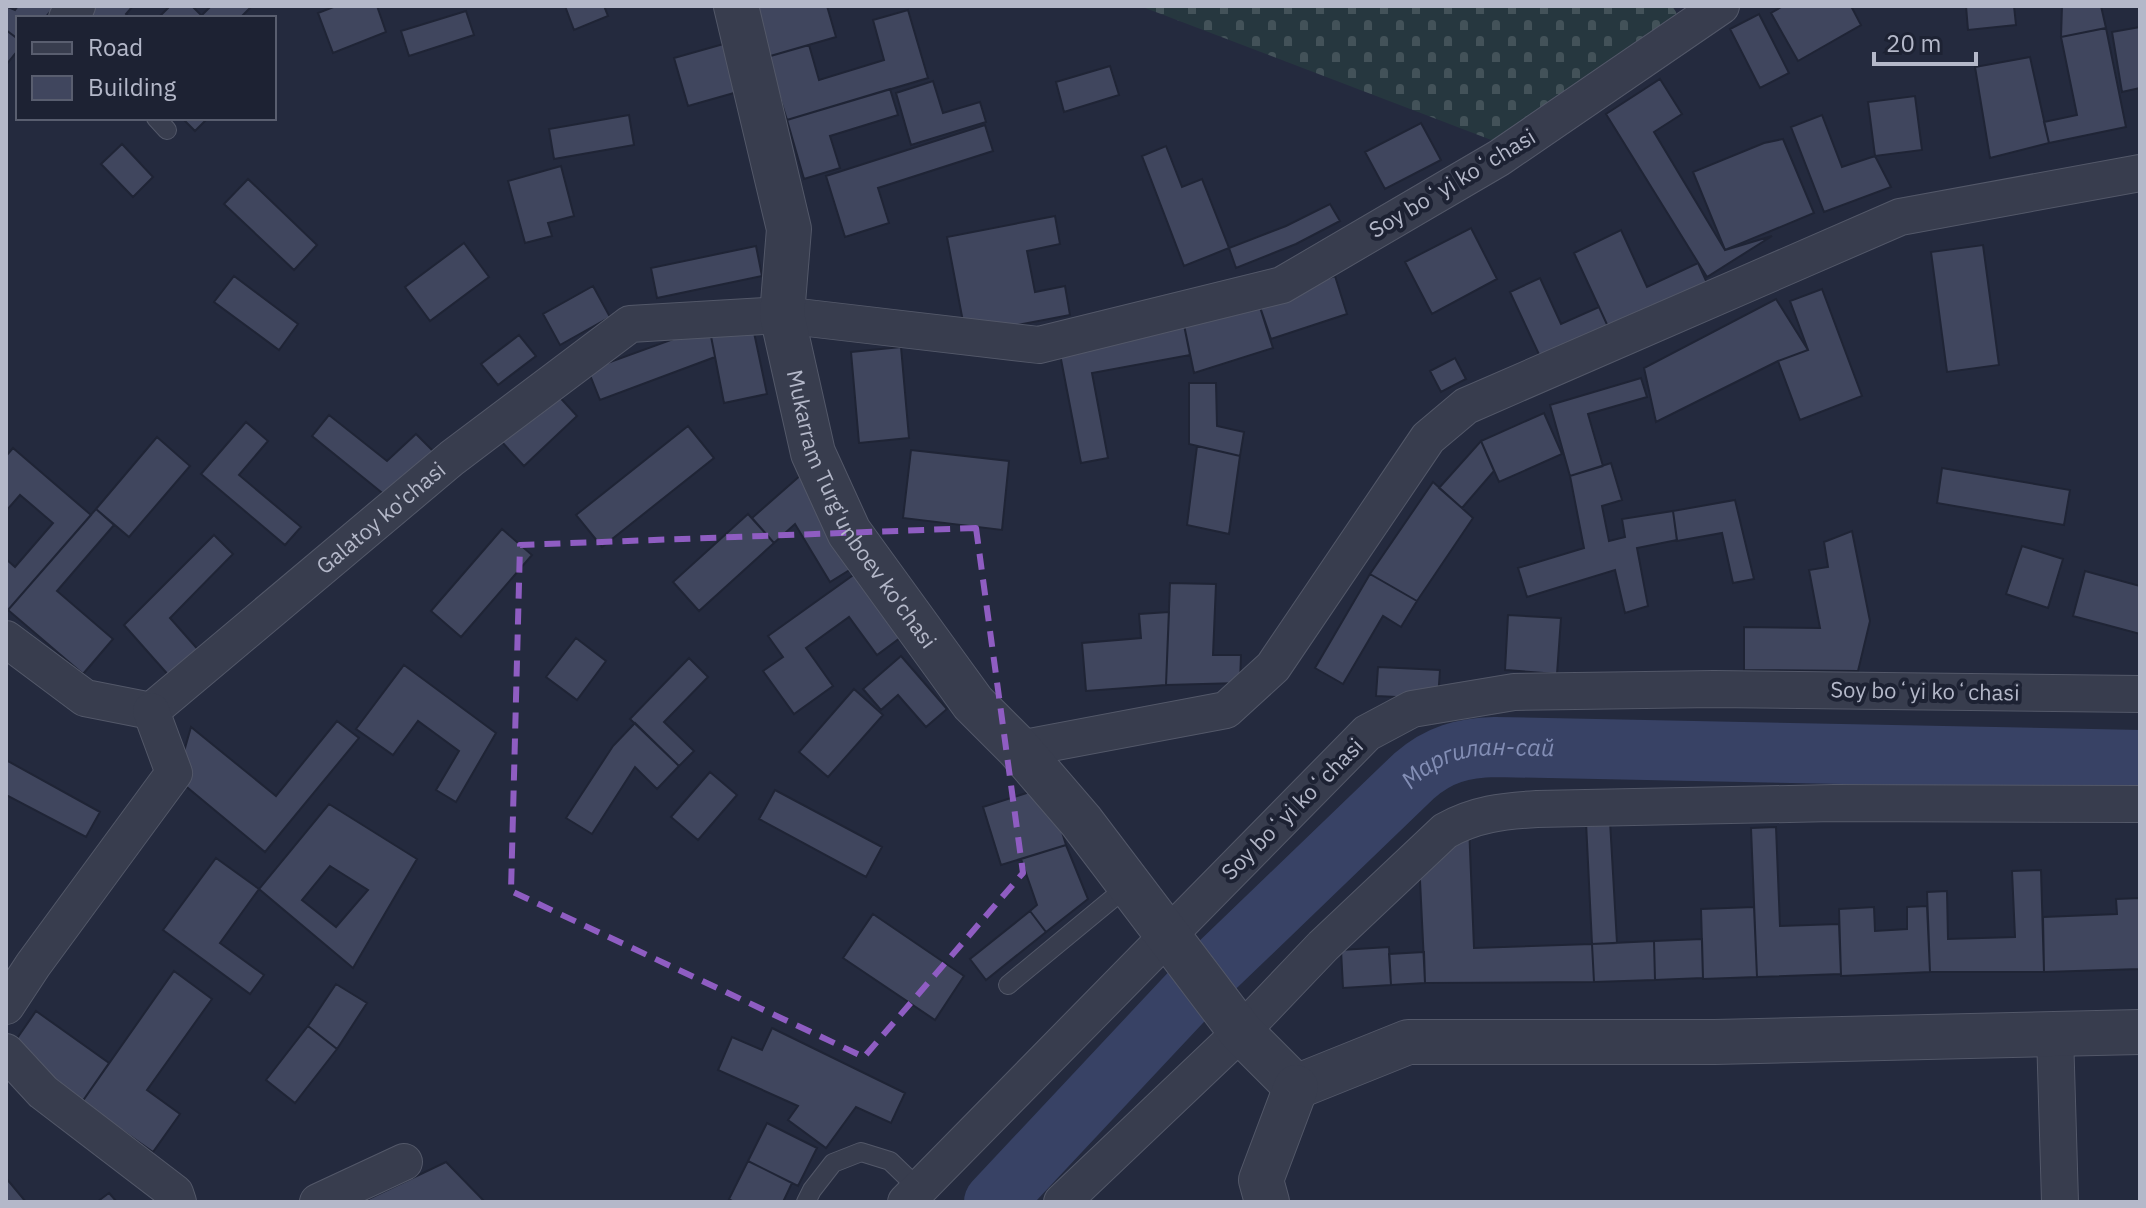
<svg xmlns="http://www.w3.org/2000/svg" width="2146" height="1208" viewBox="0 0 2146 1208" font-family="'IBM Plex Sans',sans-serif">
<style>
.cemetery{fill:url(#cemetery-stones)}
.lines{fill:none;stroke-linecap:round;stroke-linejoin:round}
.river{stroke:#384265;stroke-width:60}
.building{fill:#40465e;stroke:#1f2435;stroke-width:2;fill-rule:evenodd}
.service-casing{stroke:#535869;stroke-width:20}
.minor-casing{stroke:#535869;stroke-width:38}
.tertiary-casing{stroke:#535869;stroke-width:46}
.service{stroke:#383d4e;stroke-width:18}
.minor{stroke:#383d4e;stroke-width:36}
.tertiary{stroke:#383d4e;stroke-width:44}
.marked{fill:none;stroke:#8f5dc2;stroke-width:6;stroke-dasharray:16 10;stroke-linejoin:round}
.labels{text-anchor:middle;stroke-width:8;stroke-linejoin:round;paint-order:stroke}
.street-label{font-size:22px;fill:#b4b8c9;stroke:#1d2233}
.water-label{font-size:24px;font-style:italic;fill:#838eb5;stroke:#1d2233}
</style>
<defs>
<pattern id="cemetery-stones" width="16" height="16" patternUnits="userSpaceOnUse" patternTransform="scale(2)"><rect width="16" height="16" fill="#26373f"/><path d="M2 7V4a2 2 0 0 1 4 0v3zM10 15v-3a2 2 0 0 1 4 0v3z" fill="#435259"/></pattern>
</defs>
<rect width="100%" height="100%" fill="#242a3e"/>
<path class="cemetery" d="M1140,6H1672L1682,21L1494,141Z"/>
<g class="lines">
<path class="river" id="s1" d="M994,1202L1204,978L1414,776C1439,754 1463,748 1495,747L2140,760"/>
</g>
<path class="building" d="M6,6L15,10L18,6H55L45,18H18V39L6,30Z
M94,6H133L126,14L130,18H84Z
M170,6H192L202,16L199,18H158Z
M211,6H249L251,7L240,18H199Z
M336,6H377L386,32L333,53L318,13Z
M565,6H604L608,16L574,30Z
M753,6H827L836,37L767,57Z
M1783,6H1851L1861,25L1798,61L1771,13Z
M1966,6H2014L2016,25L1968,30Z
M2062,6H2101L2106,28L2061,37Z
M908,10L928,78L787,120L767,57L809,45L819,80L884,60L873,20Z
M466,11L474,35L409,56L401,31Z
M1759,14L1789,73L1760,88L1730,29Z
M2140,27V88L2122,92L2112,32Z
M2106,28L2126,127L2049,143L2044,122L2077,115L2061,37Z
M6,30L18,39V50L6,65Z
M727,43L741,91L688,106L674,58Z
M2030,57L2049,143L1990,158L1975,67Z
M1110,66L1119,95L1064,112L1056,82Z
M1660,79L1682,114L1654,132L1725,250L1772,236L1707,277L1606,114Z
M933,81L943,113L980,102L986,122L911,145L896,93Z
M890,89L898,115L830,136L840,168L804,179L787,120Z
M1915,96L1922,150L1875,156L1868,102Z
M629,115L634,145L554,159L549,129Z
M1822,115L1842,167L1875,156L1891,187L1824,212L1791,127Z
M182,118H208L195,131Z
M1421,123L1441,160L1385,189L1365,152Z
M985,125L993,151L878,188L889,223L845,237L826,176Z
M1783,139L1814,213L1725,250L1693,172L1764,143Z
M122,144L153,177L133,197L101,164Z
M1166,146L1182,187L1202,179L1229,248L1184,266L1142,156Z
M561,166L574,216L548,223L552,236L525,243L508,181Z
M248,179L317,245L294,270L224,204Z
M1330,204L1340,221L1296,244L1236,268L1229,248L1286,226Z
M1055,216L1060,244L1027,251L1035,292L1065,286L1070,315L996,329L964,327L947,237Z
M1471,228L1497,279L1432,314L1405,262Z
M1621,230L1647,287L1698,263L1708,285L1610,331L1574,253Z
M464,243L489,277L430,321L405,287Z
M1983,245L1999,365L1947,372L1931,252Z
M756,246L762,276L657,298L651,268Z
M234,276L298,324L279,350L214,302Z
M1335,276L1347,314L1271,339L1258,301Z
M1540,278L1561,324L1599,307L1610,331L1543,363L1510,292Z
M593,286L610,317L560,345L543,314Z
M1822,289L1862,396L1800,420L1778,361L1808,350L1790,301Z
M1776,299L1808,350L1778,361L1656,422L1644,368Z
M1258,301L1273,348L1194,373L1184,325Z
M752,323L767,394L724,403L709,326Z
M1184,325L1190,355L1092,373L1108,458L1081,463L1059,349Z
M709,326L715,357L600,400L588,370Z
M519,335L536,356L498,385L481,364Z
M901,347L909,438L859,443L851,352Z
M1455,358L1466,379L1441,392L1430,371Z
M1641,378L1647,397L1588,414L1603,466L1570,476L1550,405Z
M1189,383H1216L1217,426L1244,432L1240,456L1189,444Z
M554,391L577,416L524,466L501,441Z
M1544,413L1562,454L1499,482L1481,441Z
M329,415L387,461L416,434L434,452L386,496L312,436Z
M246,422L268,441L239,475L301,527L285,545L201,474Z
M688,426L714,458L602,547L576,515Z
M157,437L190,466L129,537L96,509Z
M1481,441L1494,471L1462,508L1439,488Z
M1197,446L1240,456L1229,534L1187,525Z
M13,448L91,515L8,610L6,608V559L15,567L53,523L20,495L6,511V456Z
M911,450L1009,461L1002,530L903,518Z
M1611,463L1622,500L1602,506L1609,541L1625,537L1622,519L1673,511L1677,540L1637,548L1648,606L1625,613L1615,570L1527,597L1518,568L1584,548L1570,476Z
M1942,468L2070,490L2064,525L1937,503Z
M802,474L856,566L830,582L795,524L774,543L752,518Z
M1433,482L1473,518L1417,601L1370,574Z
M1735,500L1754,579L1733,583L1722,533L1677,541L1673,511Z
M96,509L114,525L57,591L113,639L83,674L8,610Z
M748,514L774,543L699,611L673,582Z
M502,529L532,555L461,637L431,611Z
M1852,531L1870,621L1858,671L1744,670V627L1820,628L1809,570L1828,567L1824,542Z
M214,535L233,554L170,618L201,653L171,678L124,625Z
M2022,546L2063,559L2048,608L2006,594Z
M859,571L904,635L877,655L849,617L806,648L833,686L794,714L763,671L783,657L768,636Z
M2085,571L2140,586V634L2073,616Z
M1370,574L1417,601L1401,627L1383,616L1343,684L1315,668Z
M1170,583L1216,584L1213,655H1241L1240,683L1166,685Z
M1169,612L1166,685L1086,691L1082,643L1141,638L1139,614Z
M1508,615L1561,618L1557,674L1505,670Z
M576,638L606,661L577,700L546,677Z
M901,656L947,709L926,727L898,695L881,710L863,689Z
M689,658L708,677L664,722L694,751L679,766L630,719Z
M404,665L496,733L456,802L436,790L459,751L418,721L393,755L356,729Z
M1378,667L1440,670L1438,699L1376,696Z
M854,689L883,715L828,777L799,752Z
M337,721L359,738L265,852L182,783L183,755L191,727L276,796Z
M635,723L679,766L657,789L635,767L592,834L566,818L613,746Z
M6,760L100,812L86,837L6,795Z
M710,772L737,795L698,840L671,817Z
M1048,786L1066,845L1001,865L983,807Z
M775,790L882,847L866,877L759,819Z
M329,804L417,859L353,968L259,889ZM330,866L368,890L336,927L302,900Z
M1610,821L1617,943L1592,944L1586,822Z
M1469,825L1474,948L1592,944L1594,982L1425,983L1419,860Z
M1776,827L1780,926L1839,924L1841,974L1757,977L1751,828Z
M1066,845L1088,899L1046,932L1030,911L1037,905L1021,859Z
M216,858L259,889L220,943L264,975L250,994L163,930Z
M2041,870L2044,972H1930L1927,892L1947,891L1948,939L2015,937L2012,871Z
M2140,898V969L2044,972L2043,917L2117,914L2116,899Z
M1927,906L1930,972L1841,976L1839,909L1874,907L1875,931L1907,929V907Z
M1754,907L1757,977L1703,979L1701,909Z
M1030,911L1046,932L986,980L970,959Z
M873,914L964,976L935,1020L843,958Z
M1702,939L1703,978L1655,980L1654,941Z
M1654,941L1655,980L1594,982L1592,944Z
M1389,947L1391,985L1343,988L1341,950Z
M1424,952L1425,983L1391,985L1389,954Z
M174,971L212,999L147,1090L180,1114L153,1152L82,1102Z
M336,984L367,1003L337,1049L308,1026Z
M36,1011L109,1063L82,1102L9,1050Z
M308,1026L337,1049L295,1103L266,1080Z
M772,1028L905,1093L891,1123L856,1107L826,1148L788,1120L798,1106L718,1070L732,1037L762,1050Z
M767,1123L817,1148L798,1186L748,1161Z
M748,1161L792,1183L783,1202H734L729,1199Z
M446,1162L485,1202H362Z
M6,1178L26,1202H6Z
M109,1193L117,1202H97Z"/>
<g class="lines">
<g class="service-casing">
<path id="service" d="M156,118L167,130
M1008,985L1129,885
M806,1202L812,1190L833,1163L861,1152L890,1161L919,1189"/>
</g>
<g class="minor-casing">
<g id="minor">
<path d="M67,18L77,6"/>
<path id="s2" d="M6,639L85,698L151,711L452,458L630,324L782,315L1039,345L1282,285L1499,158L1721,6"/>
<path d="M1019,749L1226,710L1273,667L1428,438L1466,406L1900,217L2140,173"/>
<path d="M6,1006L33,965L174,773L151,711"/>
<path d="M2055,1034L2060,1202"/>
<path d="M6,1052L43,1092L175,1193L178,1202"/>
<path d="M318,1202L404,1162"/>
<path d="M906,1202L1367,733L1412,709L1514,692L1714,689L2140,694"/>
<path d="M1062,1202L1241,1032L1323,946L1445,831C1475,814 1503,811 1537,809L1834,803L2140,804"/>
</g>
</g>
<g class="tertiary-casing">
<g id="tertiary">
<path id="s3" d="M736,6L789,229L782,315L813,453L849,532L973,703L1019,749L1081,821L1241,1032L1296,1087L1408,1042H1715L2140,1032"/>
<path d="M1267,1202L1261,1180L1296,1087"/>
</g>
</g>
<use href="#service" class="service"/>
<use href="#minor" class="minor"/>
<use href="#tertiary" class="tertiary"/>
</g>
<path class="marked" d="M976,528L1023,873L864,1057L511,891L520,545Z"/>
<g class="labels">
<g class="street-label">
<text transform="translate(1452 183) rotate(-31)" y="8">Soy boʻyi koʻchasi</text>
<text dy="8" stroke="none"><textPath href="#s3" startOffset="528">Mukarram Turg'unboev ko'chasi</textPath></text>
<text dy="8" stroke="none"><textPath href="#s2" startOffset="466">Galatoy ko'chasi</textPath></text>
<text transform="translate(1925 691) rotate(1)" y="8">Soy boʻyi koʻchasi</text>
<text transform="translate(1292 809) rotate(-45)" y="8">Soy boʻyi koʻchasi</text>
</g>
<g class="water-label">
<text dy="8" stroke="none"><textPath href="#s1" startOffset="666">Маргилан-сай</textPath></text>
</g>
</g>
<rect width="2146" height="1208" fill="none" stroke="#b4b8c9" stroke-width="16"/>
<rect x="16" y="16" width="260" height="104" fill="#1d2233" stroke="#595e6f" stroke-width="2"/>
<rect x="32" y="42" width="40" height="12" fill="#383d4e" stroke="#595e6f" stroke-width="2"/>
<text x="88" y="56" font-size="24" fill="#b4b8c9">Road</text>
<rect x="32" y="76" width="40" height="24" fill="#40465e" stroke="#595e6f" stroke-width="2"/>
<text x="88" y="96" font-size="24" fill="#b4b8c9">Building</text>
<path d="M1874 52v12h102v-12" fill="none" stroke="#b4b8c9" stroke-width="4"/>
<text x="1886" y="52" font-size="24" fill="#b4b8c9" stroke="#1d2233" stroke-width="6" paint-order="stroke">20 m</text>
</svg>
